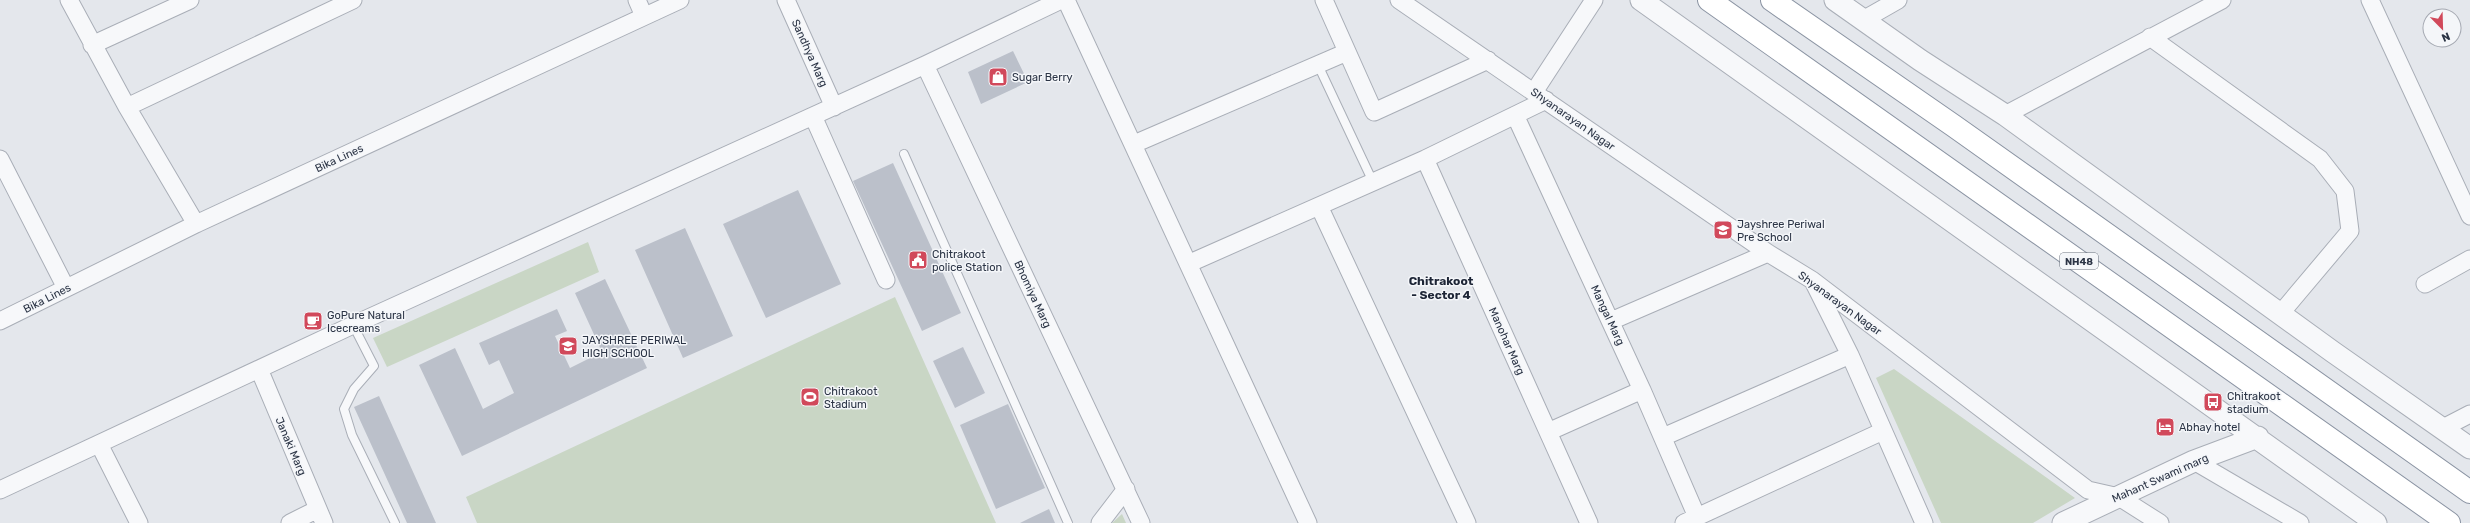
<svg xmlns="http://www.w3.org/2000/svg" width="2470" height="523" viewBox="0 0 2470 523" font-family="Rubik,sans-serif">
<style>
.green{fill:#c9d6c5}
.building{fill:#bbc0ca}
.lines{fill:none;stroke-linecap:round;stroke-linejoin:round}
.service-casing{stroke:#a9aeb7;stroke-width:10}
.minor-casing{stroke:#a9aeb7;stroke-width:19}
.tertiary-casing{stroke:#a9aeb7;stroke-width:23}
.trunk-casing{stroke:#8b94a3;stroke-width:24}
.service{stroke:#f7f8fa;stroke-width:8}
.minor{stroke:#f7f8fa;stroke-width:17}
.tertiary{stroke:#f7f8fa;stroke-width:21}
.trunk{stroke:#fff;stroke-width:22}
.labels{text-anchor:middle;stroke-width:3;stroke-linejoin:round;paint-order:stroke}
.shield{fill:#f4f6f9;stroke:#676e7b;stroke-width:1}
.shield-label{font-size:10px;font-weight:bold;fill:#2b3445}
.street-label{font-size:11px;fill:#2b3445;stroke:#f4f6f9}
.poi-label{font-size:11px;fill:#2b3445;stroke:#f4f6f9;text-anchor:start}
.neighbourhood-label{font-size:12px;font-weight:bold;fill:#1d2536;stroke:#f4f6f9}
</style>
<rect width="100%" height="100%" fill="#e4e7ec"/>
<path class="green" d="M588,242L599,272L387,367L373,338Z
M895,297L996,523H477L466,497Z
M1894,369L2075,498L2033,523H1941L1876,378Z
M1122,514L1126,523H1112Z"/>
<path class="building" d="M1013,51L1028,82L981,104L968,72Z
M893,163L961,313L922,331L853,181Z
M798,190L841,284L766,318L723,224Z
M685,228L733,336L683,358L635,250Z
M605,279L647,368L462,456L419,365L455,348L483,409L514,393L499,360L489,365L479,343L557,309L567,331L555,336L570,368L602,352L575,293Z
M963,347L985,393L955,408L933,361Z
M379,396L436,523H407L354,407Z
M1008,404L1045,488L996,509L960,425Z
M1049,509L1055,523H1020L1028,519Z"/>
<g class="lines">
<g class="service-casing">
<path id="service" d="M1318,65L1373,182
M904,154L1068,523
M353,325L374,366L354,389L344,409L352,435L395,523"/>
</g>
<g class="minor-casing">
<path id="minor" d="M69,0L127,107L196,224
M637,0L644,16
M786,0L834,107
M1066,0L1308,523
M1324,0L1374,112L1488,60
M1399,0L1768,253L1812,280L2088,490L2119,497L2160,523
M2370,0L2470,216
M1863,20L1898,0
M2150,37L2320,159L2345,191L2350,231L2281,313
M92,45L190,0
M925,65L1141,523
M1534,92L1594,0
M127,107L353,0
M1515,115L1642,390L1697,517
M2005,115L2222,0
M813,116L886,280
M1134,144L1347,52
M0,159L66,288
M1425,159L1589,523
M1319,206L1467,523
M1190,263L1425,159L1546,100
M1814,283L1850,355L1924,523
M2425,284L2470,259
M0,321L196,224L680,0
M1611,321L1768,253
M259,369L324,523
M2443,428L2470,414
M1548,432L1642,390
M1663,437L1850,355
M99,444L139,523
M2194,461L2300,523
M0,490L353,325L925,65L1061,0
M290,523L318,509
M1100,523L1126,489
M1684,523L1883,431"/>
</g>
<g class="tertiary-casing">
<path id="tertiary" d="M1641,0L2376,523
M1835,0L1920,60L2005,115L2333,352L2470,448
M2063,523L2194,461L2258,437"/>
</g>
<g class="trunk-casing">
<path id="trunk" d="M1709,0L2449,523
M1772,0L1954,126L2470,492"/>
</g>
<use href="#service" class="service"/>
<use href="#minor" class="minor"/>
<use href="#tertiary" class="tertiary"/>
<use href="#trunk" class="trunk"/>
</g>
<defs>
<g id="shop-square" transform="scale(1)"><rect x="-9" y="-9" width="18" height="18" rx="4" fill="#d1495b" stroke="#f4f6f9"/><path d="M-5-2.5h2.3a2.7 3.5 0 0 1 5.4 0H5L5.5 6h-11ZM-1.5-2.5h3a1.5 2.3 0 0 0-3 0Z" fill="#fff"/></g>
<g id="school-square" transform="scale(1)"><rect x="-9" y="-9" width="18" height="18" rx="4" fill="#d1495b" stroke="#f4f6f9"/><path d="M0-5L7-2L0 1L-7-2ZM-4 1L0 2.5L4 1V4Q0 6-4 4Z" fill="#fff"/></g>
<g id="civic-square" transform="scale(1)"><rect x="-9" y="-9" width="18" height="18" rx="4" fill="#d1495b" stroke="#f4f6f9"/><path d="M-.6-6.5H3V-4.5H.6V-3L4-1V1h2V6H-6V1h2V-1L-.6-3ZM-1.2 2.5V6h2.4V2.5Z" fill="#fff"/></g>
<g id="cafe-square" transform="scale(1)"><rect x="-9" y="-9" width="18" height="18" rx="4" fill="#d1495b" stroke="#f4f6f9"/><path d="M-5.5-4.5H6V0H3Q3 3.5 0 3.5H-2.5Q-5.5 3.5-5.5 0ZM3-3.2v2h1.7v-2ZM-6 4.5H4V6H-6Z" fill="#fff"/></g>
<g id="stadium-square" transform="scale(1)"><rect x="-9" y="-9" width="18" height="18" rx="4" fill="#d1495b" stroke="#f4f6f9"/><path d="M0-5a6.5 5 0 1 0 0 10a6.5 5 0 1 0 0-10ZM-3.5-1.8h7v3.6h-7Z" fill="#fff"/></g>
<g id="bus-square" transform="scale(1)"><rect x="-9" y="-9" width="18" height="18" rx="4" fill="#d1495b" stroke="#f4f6f9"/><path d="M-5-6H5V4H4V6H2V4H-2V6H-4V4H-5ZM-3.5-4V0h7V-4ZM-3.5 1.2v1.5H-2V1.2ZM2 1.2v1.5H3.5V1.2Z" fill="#fff"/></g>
<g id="hotel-square" transform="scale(1)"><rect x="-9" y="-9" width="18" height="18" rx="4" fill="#d1495b" stroke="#f4f6f9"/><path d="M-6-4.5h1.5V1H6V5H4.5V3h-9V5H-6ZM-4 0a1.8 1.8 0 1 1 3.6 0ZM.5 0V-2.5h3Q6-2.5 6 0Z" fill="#fff"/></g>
</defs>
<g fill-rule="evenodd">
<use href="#shop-square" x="998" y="77"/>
<use href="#school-square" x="1723" y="230"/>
<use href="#civic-square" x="918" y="260"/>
<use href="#cafe-square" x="313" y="321"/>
<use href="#school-square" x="568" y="346"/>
<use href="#stadium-square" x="810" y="397"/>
<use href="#bus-square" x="2213" y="402"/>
<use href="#hotel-square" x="2165" y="427"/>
</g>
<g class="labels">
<rect class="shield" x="2060" y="253" width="38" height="16" rx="3"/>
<g class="shield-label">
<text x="2079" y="265">NH48</text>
</g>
<g class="street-label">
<text transform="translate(810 53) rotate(66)" y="4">Sandhya Marg</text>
<text transform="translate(1573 119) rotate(35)" y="4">Shyanarayan Nagar</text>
<text transform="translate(339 158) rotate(-25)" y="4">Bika Lines</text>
<text transform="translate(1033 294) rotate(65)" y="4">Bhomiya Marg</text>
<text transform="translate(47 298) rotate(-27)" y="4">Bika Lines</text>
<text transform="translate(1840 303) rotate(36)" y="4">Shyanarayan Nagar</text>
<text transform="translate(1608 315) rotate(65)" y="4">Mangal Marg</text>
<text transform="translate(1507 341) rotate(66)" y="4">Manohar Marg</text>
<text transform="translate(291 446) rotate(67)" y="4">Janaki Marg</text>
<text transform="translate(2160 478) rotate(-24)" y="4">Mahant Swami marg</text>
</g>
<g class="poi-label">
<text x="1012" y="81">Sugar Berry</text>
<text x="1737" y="228">Jayshree Periwal<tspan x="1737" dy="13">Pre School</tspan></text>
<text x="932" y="258">Chitrakoot<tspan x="932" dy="13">police Station</tspan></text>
<text x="327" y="319">GoPure Natural<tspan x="327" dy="13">Icecreams</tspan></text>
<text x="582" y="344">JAYSHREE PERIWAL<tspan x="582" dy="13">HIGH SCHOOL</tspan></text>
<text x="824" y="395">Chitrakoot<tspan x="824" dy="13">Stadium</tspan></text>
<text x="2227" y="400">Chitrakoot<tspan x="2227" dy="13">stadium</tspan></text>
<text x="2179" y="431">Abhay hotel</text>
</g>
<g class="neighbourhood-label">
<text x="1441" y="285">Chitrakoot<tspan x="1441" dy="14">- Sector 4</tspan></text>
</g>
</g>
<g transform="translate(2442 28) rotate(157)"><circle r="19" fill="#f4f6f9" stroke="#a4a8b1"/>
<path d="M0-3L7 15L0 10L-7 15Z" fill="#d1495b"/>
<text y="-6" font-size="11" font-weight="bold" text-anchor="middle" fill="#2b3445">N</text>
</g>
</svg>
